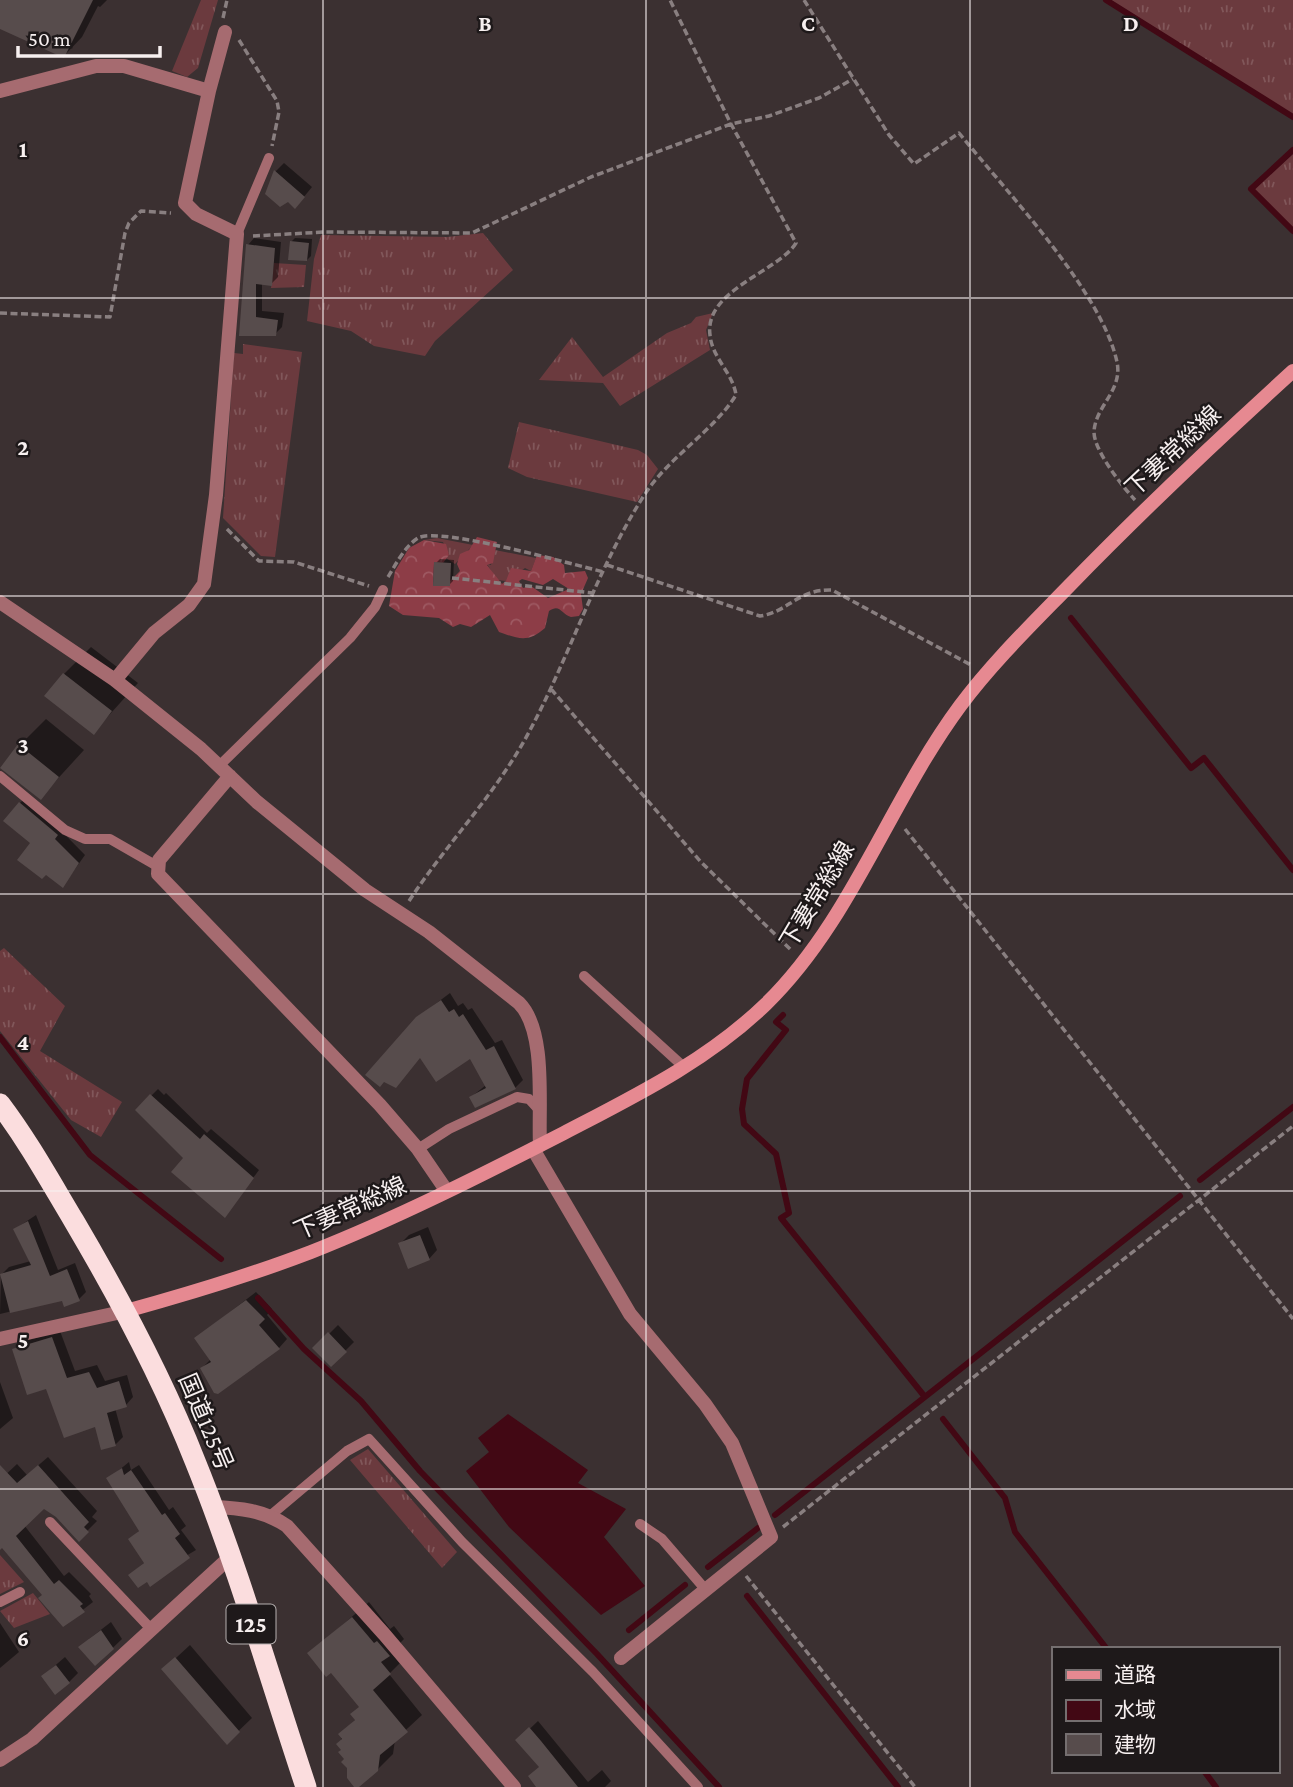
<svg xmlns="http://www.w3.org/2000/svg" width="1293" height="1787" viewBox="0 0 1293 1787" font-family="'Crimson Pro','Noto Sans JP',serif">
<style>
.grass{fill:url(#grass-tufts)}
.forest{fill:url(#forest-crowns);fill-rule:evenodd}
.water{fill:#420814}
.shadow{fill:#0007}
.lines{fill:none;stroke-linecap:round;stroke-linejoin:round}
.stream{stroke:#420814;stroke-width:6}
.building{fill:#574c4c}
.path{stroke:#897f80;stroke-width:3.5;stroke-dasharray:7 3.5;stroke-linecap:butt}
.lane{stroke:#a66b70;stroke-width:10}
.street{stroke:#a66b70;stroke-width:14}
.secondary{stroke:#e68991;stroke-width:14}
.highway{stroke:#fbddde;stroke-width:21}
.grid{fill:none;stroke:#f7f0f0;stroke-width:2;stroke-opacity:0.55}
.labels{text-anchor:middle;stroke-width:5;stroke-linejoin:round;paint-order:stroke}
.shield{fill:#1e191a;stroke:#b6b0b0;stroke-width:2}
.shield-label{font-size:23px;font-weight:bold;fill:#f7f0f0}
.street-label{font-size:24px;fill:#f7f0f0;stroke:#1e191a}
.grid-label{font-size:23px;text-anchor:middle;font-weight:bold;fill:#f7f0f0;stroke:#1e191a;stroke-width:5;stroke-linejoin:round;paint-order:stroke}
</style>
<defs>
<pattern id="grass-tufts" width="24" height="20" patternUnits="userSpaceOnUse" patternTransform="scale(1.75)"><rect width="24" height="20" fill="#6b3a3e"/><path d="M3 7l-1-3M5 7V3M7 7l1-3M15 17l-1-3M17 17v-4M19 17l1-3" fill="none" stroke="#81575a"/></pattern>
<pattern id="forest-crowns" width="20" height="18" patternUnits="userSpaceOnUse" patternTransform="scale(1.75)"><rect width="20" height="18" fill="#8d3d47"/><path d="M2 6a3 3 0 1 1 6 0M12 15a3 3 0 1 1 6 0" fill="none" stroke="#9e5962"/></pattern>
</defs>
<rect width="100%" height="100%" fill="#3b3031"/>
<path class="grass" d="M201,0H218L198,68L187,77L172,71Z
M1111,0H1293V115Z
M1293,154V228L1254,189Z
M483,233L513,270L435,341L425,356L374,346L351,331L307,321L314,259L321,235L447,237Z
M274,263L306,265L304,287L271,288Z
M713,313L706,330L710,350L620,406L603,383L539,380L572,337L603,377L667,333L691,323L696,317Z
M243,344L302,352L275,557L261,556L223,518L234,353L243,354Z
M519,422L638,450L647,455L658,469L637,502L527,477L508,468Z
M437,538L473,545L455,564L446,558L449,555L443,542L424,540Z
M495,550L536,558L531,571L525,568L506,581L497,580L487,564L491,565Z
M4,948L65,1006L40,1051L122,1102L101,1137L71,1120L0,1031V951Z
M368,1449L457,1552L442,1568L350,1460Z
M0,1555L24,1582L0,1594Z
M33,1593L50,1614L14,1628L0,1611Z"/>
<path class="forest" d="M477,537L497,542L493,563L487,565L502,584L506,581L511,568L531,571L537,555L553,557L564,565L565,573L585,571L588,578L581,594L583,609L579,616L571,617C561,614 560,603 549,611L545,628C528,643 519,639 499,632L490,615L471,627L460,624L453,627L439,618L403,615L389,606L395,571L409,548L424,540L446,544L449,555L443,563H434L433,585L450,586V581L460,571L457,564L460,554L469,550ZM522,579L543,585L553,579L569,589L548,598L531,586L523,588L519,581Z"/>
<path class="water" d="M508,1414L588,1470L578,1483L626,1509L604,1537L645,1586L601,1615L509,1527L466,1471L489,1452L478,1438Z"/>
<path class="shadow" d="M0,0H107L100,7L98,6L82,37L64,56L0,27Z
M284,163L312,187L303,198L288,200L267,194L276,171Z
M254,238L281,242L278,277L271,284L262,283V311L284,313L282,327L275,334H241L248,245Z
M295,238L312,239L311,256L307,260L291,242Z
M440,559L454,560L453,581L449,585L436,563Z
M91,647L138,683L94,732L64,674Z
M46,719L84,750L41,797L19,746Z
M27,796L85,855L63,886L33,842L20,803Z
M450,993L458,1006L463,1003L468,1010L472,1008L495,1043L502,1040L523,1080L515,1088L471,1097L486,1085L471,1056L418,1017Z
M158,1089L164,1095L166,1093L207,1133L211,1129L259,1170L225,1216L185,1158L137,1110Z
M36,1215L58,1270L75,1263L86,1292L79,1299H63L0,1314L1,1275L9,1267L31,1261L15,1229Z
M428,1227L437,1250L429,1259L400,1244L409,1235Z
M256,1292L272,1309L267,1315L287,1339L279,1348L202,1368L211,1359L196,1338Z
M338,1325L354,1342L331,1365L315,1348Z
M60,1331L75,1371L97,1365L105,1381L127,1375L133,1397L126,1405L115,1408L123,1437L115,1445L96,1425L47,1387L14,1350L22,1342Z
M0,1382L13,1418L0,1429Z
M48,1457L97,1511L92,1517L97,1521L79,1539L57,1515L44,1507L24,1525L64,1576L69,1572L91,1594L89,1596L93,1602L63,1625L44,1594L0,1543V1480L17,1464L27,1475Z
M129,1462L131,1470L139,1465L169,1510L173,1507L186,1526L181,1530L196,1550L147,1579L130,1575L145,1562L130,1539L140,1530L108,1479Z
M369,1602L390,1629L394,1626L404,1639L397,1646L406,1657L389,1674L422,1715L395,1740L393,1754L377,1770L346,1759L340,1734L356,1719L361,1706L331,1670L310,1653Z
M111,1622L122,1639L96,1664L89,1639Z
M0,1623L19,1652L0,1668Z
M190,1645L252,1718L227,1742L164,1669Z
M65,1657L78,1673L69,1682L43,1676Z
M538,1721L588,1782L602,1770L611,1781L605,1787H539L541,1766L518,1740Z"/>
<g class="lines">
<path class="stream" d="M1106,0L1293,117
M1293,150L1251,189L1293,231
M1071,618L1191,768L1204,758L1293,870
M783,1015L776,1022L786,1030L747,1079L742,1109L744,1124L776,1154L789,1213L781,1218L925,1397
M0,1037L90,1155L221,1259
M1200,1180L1293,1107
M258,1298L304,1349L361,1401L420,1471L597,1654L719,1787
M943,1419L1005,1498L1015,1532L1107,1649
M775,1515L1180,1196
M708,1567L758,1528
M747,1596L898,1787
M629,1630L685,1585
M1204,1771L1216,1787"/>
</g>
<path class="building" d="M0,0H93L64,58L0,29Z
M274,170L305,197L295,209L288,202L280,207L265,194Z
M290,241L309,243L307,261L288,260Z
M246,244L275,248L272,286L256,284V317L278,320L276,336H239Z
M434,562L451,563L450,586H433Z
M63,673L112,711L94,735L44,696Z
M18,744L59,777L41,800L0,768Z
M19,802L58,835L55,839L79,863L63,888L46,875L42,879L17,860L30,843L3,821Z
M441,1000L449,1012L454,1009L459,1017L463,1014L486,1050L494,1046L516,1089L475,1108L469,1097L486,1088L470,1059L436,1082L420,1058L396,1088L384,1082L380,1087L365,1075L416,1017Z
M150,1094L200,1139L204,1134L254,1178L225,1218L171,1172L183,1158L135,1110Z
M28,1221L50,1276L67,1269L80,1301L64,1307L62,1301L10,1313L0,1274L31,1265L13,1229Z
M420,1235L430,1260L408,1269L398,1243Z
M246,1300L265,1319L259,1325L280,1349L218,1394L214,1393L200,1368L211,1362L194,1338Z
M328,1332L347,1352L331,1367L312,1348Z
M52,1337L67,1378L89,1372L97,1388L119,1381L127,1407L107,1413L116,1446L101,1450L95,1427L64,1438L46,1389L27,1395L12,1349Z
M0,1465L17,1483L38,1465L89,1522L84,1527L89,1532L79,1542L56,1517L44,1509L16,1536L54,1584L59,1580L83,1604L80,1606L85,1612L63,1627L38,1598L42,1595L2,1548L0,1550Z
M122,1468L124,1475L131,1470L162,1515L165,1513L180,1534L175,1538L190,1558L150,1587L147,1582L138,1588L128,1575L144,1563L128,1539L139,1531L106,1478Z
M352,1617L374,1643L377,1641L390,1656L381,1662L391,1674L373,1690L408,1732L380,1755L378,1771L359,1787H354L347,1778V1768L341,1762L344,1759L338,1752L341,1750L336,1744L342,1739L338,1734L355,1720L350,1714L359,1707L331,1673L326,1677L307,1653Z
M101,1630L114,1649L95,1666L78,1647Z
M175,1657L240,1732L227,1745L161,1669Z
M56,1665L70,1683L55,1695L41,1676Z
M529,1727L541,1741L578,1787H536L528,1776L539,1767L515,1740Z"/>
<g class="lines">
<path class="path" d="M804,0L889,135L914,164L959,133C1006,191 1102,292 1117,362C1123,391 1095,406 1094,432C1094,451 1123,487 1135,500
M223,18L227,0
M239,40L277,101L279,112L272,146
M253,236L324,232L472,233L591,177L731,124L769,116L819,98L853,79
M0,313L110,317L125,233L129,223L141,211L171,213
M227,529L259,561L294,562L369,586
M607,565L760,616C789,612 797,589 832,590L971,665
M388,577C396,564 405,546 418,538C439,526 574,565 604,572
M452,578L593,593
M551,689L700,861L791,950
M905,829L1293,1319
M409,901C447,843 496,794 529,732C570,656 596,571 643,497C668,457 713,432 736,395C733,373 712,358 710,335C704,290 778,272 796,243L731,124L670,0
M783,1527L1293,1126
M746,1576L915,1787"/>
<path class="lane" d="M237,234L269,158
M220,765L350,638L375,607L383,590
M0,776L65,830L85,839H110L157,866
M584,976L685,1068
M418,1149L449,1129L517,1097L529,1099L539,1110
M271,1515L347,1451L369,1439L462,1542L593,1672L698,1787
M50,1522L152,1630
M640,1524L662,1539L705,1589
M0,1602L20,1592"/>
<path class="street" d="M0,91L96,66H124L209,91L185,203L196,214L237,234L216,495L204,584L189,605L154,633L115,680
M209,91L225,32
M0,602L115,680L201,749L257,802L365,890L429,932L519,1003C547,1031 538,1107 540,1145
M230,776L159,860L158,874L380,1105L418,1149L446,1190
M533,1149L630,1314L705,1404L732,1443L771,1537L621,1658
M0,1339L126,1311
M212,1507C240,1508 263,1510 287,1526L384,1634L514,1787
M0,1760L32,1739L229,1558"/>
<path class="secondary" d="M126,1311C188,1294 251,1275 311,1252C397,1218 482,1175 564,1133C635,1096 707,1061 766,1004C851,921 889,802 960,706C992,663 1031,625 1069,586C1141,512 1216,441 1293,371"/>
<path class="highway" d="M0,1104C28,1141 50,1181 74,1221C120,1299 162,1377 195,1461C238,1567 270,1679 306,1787"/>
</g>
<path class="grid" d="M323,0V1787M646,0V1787M970,0V1787M0,298H1293M0,596H1293M0,894H1293M0,1191H1293M0,1489H1293"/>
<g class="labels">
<rect class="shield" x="226.5" y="1604.5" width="49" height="39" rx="5"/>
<g class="shield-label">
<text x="251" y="1632">125</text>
</g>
<g class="street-label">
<text transform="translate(1173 451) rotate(-43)" y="8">下妻常総線</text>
<text transform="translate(817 895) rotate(-59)" y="8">下妻常総線</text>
<text transform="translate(350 1208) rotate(-24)" y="8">下妻常総線</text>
<text transform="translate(206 1422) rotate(67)" y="8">国道125号</text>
</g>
</g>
<g class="grid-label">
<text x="485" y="31">B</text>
<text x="808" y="31">C</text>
<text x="1131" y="31">D</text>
<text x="23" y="157">1</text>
<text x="23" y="455">2</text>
<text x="23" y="753">3</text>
<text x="23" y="1050">4</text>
<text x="23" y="1348">5</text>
<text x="23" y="1646">6</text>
</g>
<rect x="1052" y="1647" width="228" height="126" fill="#1e191a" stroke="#756f70" stroke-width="2"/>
<rect x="1066" y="1670" width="35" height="10" fill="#e68991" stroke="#756f70" stroke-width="2"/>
<text x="1114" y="1682" font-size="21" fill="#f7f0f0">道路</text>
<rect x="1066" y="1700" width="35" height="21" fill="#420814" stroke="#756f70" stroke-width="2"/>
<text x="1114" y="1717" font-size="21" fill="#f7f0f0">水域</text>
<rect x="1066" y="1734" width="35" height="21" fill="#574c4c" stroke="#756f70" stroke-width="2"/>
<text x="1114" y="1752" font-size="21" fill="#f7f0f0">建物</text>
<path d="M18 46v10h142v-10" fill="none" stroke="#f7f0f0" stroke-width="3.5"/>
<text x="28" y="46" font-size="21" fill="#f7f0f0" stroke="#1e191a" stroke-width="5" paint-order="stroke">50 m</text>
</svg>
